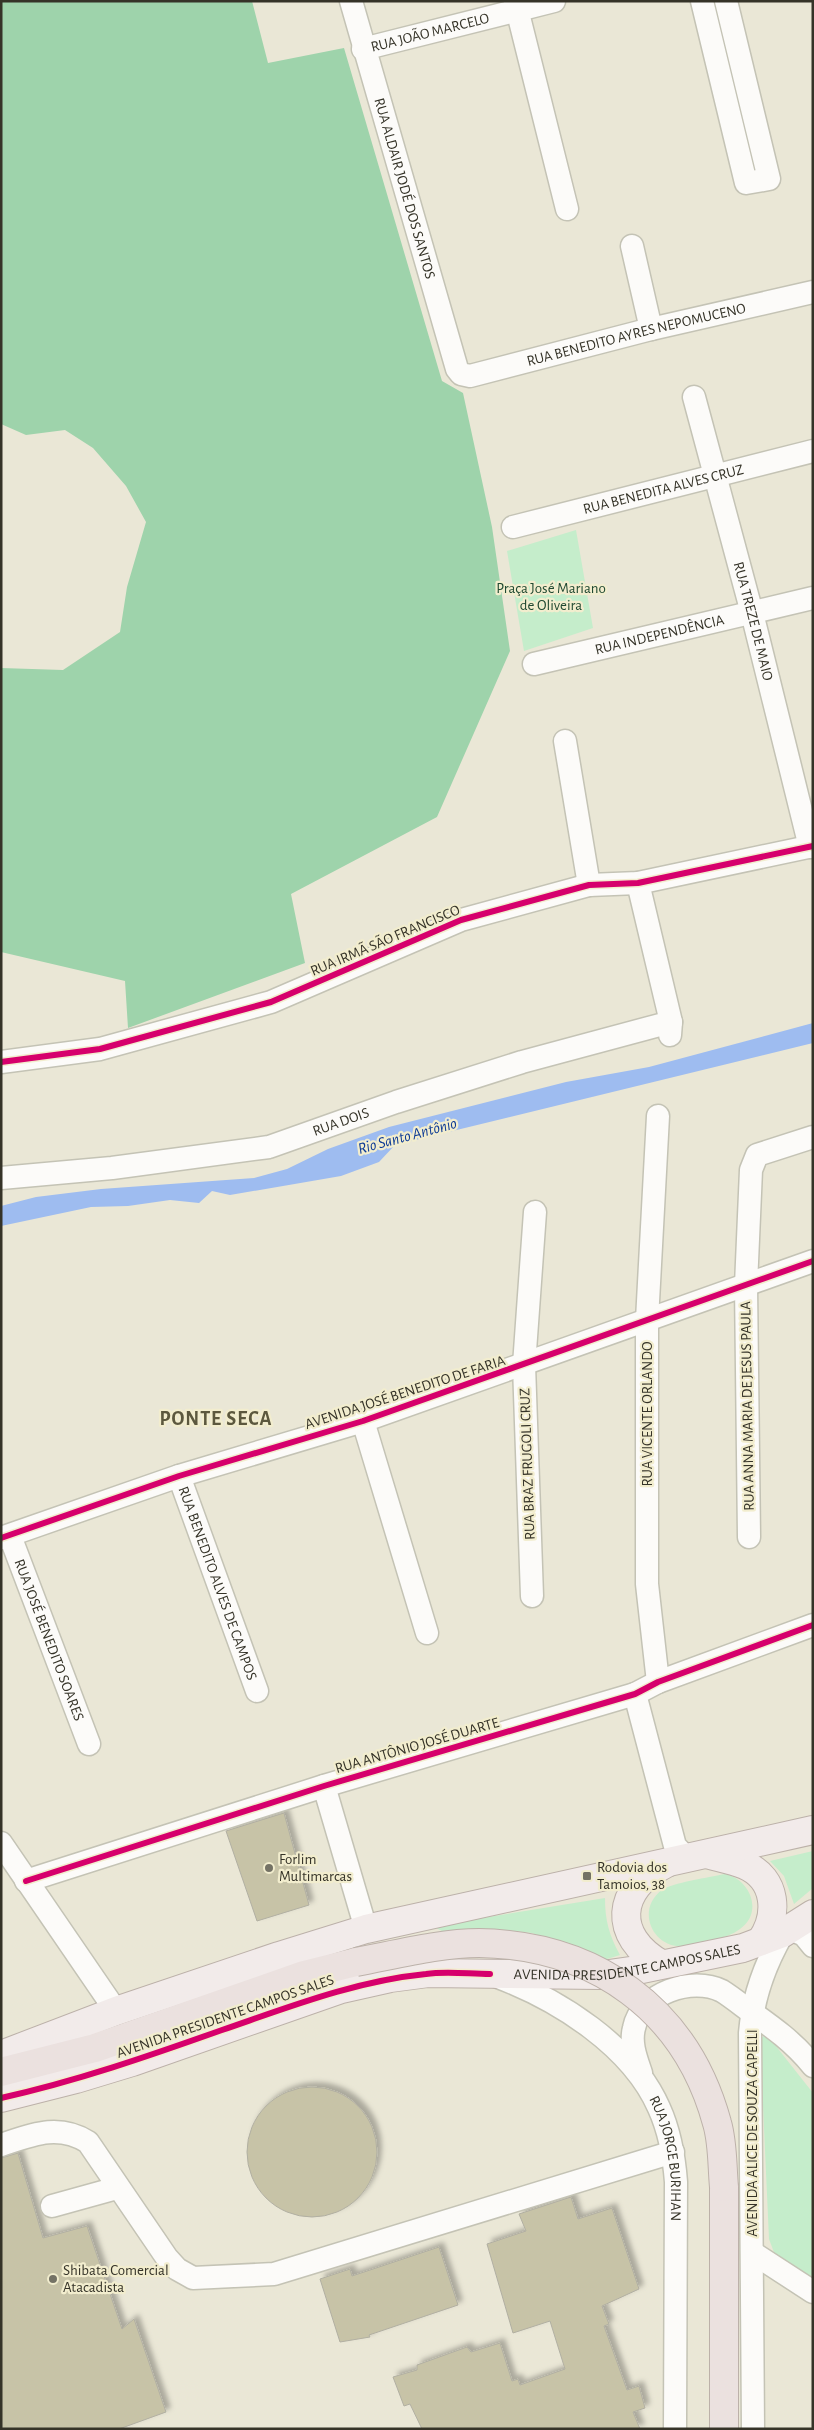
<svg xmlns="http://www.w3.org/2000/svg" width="814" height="2430" viewBox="0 0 814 2430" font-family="'Alegreya Sans',sans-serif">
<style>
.green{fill:#c5edcb}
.forest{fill:#9ed3ab}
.water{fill:#9ebcf0}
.building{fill:#c7c3a7;stroke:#b1afa2;filter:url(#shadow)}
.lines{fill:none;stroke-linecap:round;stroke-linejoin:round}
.minor-casing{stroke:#c4c3b5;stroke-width:25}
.major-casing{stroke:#bcb1a9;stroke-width:30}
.highway-casing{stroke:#bcb1a9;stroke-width:30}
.minor{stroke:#fcfbf9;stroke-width:22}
.major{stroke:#f2ebea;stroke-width:28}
.highway{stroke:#ebe1df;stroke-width:28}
.highway-bridge-casing{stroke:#bcb1a9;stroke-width:30;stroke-linecap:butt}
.highway-bridge{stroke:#ebe1df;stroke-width:28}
.cycleway-casing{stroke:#f2edce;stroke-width:9}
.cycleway{stroke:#d6006c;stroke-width:6}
.poi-dot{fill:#747265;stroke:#f2edce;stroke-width:2}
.labels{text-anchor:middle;stroke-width:4.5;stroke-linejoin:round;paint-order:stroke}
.street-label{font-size:15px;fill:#353328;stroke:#f2edce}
.park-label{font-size:15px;fill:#204931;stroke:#f2edce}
.poi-label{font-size:15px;fill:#353328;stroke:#f2edce;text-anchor:start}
.water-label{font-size:16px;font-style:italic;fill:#0c3a95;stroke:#f2edce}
.district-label{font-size:20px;font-weight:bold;letter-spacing:1px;fill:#5c583e;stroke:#f2edce}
</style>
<defs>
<filter id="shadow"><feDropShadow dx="4.5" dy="-4.5" stdDeviation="2.5" flood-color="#0004"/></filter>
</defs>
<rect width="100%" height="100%" fill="#eae7d6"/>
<path class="green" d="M576,530L593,628L524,651L507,551Z
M813,1851V1888L794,1904L784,1876L770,1861Z
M725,1874C750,1879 764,1912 740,1929C727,1939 705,1941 689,1945C656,1954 633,1911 662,1890C671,1883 711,1877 725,1874Z
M605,1898C605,1920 609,1935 620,1955L604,1960L532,1933L497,1929L442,1931L432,1926Z
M764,2036H768L813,2093V2283L775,2255L769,2239L760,2039Z"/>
<path class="forest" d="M1,1H252L268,63L344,48L442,381L463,393L492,527L510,651L437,817L291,894L305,963L128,1028L125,981L1,952V668L63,670L120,632L127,587L146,522L126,486L93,448L65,430L26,435L1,424Z"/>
<path class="water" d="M813,1023V1043L395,1145L379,1162L341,1176L230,1195L212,1191L199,1203L170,1200L128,1206L91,1207L1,1226V1206L36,1197L101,1189L254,1178L287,1169L328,1149L389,1127L566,1082L649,1067Z"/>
<path class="building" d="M284,1813L309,1905L257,1921L226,1831Z
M247 2152a65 65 0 1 1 130 0a65 65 0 1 1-130 0Z
M18,2153L43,2238L87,2226L122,2329L134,2319L166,2412L119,2429H1V2158Z
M571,2197L578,2219L612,2208L639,2289L602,2306L609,2324L604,2326L627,2390L639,2386L645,2408L633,2412L640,2429H422L410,2404L404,2406L393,2377L417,2370V2365L467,2347L471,2352L500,2343L512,2381L518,2379L520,2385L565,2369L550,2321L513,2333L487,2244L526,2231L519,2214Z
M439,2247L458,2305L369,2335L370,2337L340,2342L320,2279L350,2269L352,2276Z"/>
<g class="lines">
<g class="minor-casing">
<g id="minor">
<path id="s1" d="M351,1L457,369L461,374L470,376L651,329L813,292"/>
<path d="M515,1L567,209"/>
<path d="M702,1L746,183L769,179L726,1"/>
<path id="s2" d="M363,49L554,1"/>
<path d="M632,246L651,329"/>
<path id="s3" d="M694,397L752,613L810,847"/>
<path id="s4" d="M513,527L813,451"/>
<path id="s5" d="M534,664L813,598"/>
<path d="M565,741L589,885"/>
<path d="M638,883L671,1022L670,1035"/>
<path d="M1,1062L100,1049L271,1002L461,920L589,885L638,883L813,846"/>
<path d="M658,1116L647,1320V1584L658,1682"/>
<path id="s6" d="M1,1178L112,1168L269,1147L396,1102L522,1062L671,1022"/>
<path d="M363,1421L427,1633"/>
<path id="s7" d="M179,1476L257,1691"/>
<path id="s8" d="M10,1536L89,1744"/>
<path d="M749,1537L746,1285L751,1170L757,1155L813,1137"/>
<path d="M1,1538L179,1476L363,1421L813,1261"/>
<path d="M532,1596L524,1365L535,1212"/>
<path d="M635,1694L675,1846L685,1856"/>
<path d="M324,1786L366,1929"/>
<path d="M1,1843L116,2011"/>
<path d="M26,1881L324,1786L635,1694L658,1682L813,1625"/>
<path d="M790,1929L804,1935L813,1946"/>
<path id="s9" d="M498,1977C559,2000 632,2046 659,2108C670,2132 674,2156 676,2182L675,2429"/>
<path d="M641,2073C636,2058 630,2043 634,2028C641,1993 692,1976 722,1991C730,1996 739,2003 747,2009C771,2026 794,2042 813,2066"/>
<path d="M1,2145C31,2135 58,2123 88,2142L167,2258L177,2269L193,2278L274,2274L673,2152"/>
<path d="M52,2206L117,2188"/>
<path d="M753,2253L813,2292"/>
<path d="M753,2429L750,2033C753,1997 765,1964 783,1933"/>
</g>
</g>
<g class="major-casing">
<g id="major">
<path d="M710,1855C722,1858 734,1860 745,1865C777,1879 779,1915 761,1941"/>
<path d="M661,1964C612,1936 616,1889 665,1864"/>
<path d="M1,2055L116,2011L279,1956L366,1929L813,1830"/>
<path id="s10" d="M1,2098L76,2079L132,2062L341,1989L390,1978L428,1973L602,1975L637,1970L743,1948L783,1933L813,1914"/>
</g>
</g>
<g class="highway-casing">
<path id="highway" d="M1,2072L95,2048L304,1975L356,1962
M724,2429V2187"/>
</g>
<use href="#minor" class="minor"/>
<use href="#major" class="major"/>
<use href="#highway" class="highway"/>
<g class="highway-bridge-casing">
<path id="highway-bridge" d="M356,1962C394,1955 441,1943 479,1943C595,1945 686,2009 717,2123C723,2143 722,2166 724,2187"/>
</g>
<use href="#highway-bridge" class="highway-bridge"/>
<g class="cycleway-casing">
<path id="cycleway" d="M1,1062L100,1049L271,1002L461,920L589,885L638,883L813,846
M1,1538L179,1476L363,1421L813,1261
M26,1881L324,1786L635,1694L658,1682L813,1625
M1,2098C77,2081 149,2056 222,2030C289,2007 355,1981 426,1974C447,1971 469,1974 490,1974"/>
</g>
<use href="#cycleway" class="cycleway"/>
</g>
<g class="poi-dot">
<circle cx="269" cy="1868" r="5"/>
<rect x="582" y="1871" width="10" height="10" rx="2.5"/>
<circle cx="53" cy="2279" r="5"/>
</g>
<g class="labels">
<g class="street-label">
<text dy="5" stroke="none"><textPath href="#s2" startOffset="69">RUA JOÃO MARCELO</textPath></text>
<text dy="5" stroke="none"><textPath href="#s1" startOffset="195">RUA ALDAIR JODÉ DOS SANTOS</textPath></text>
<text dy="5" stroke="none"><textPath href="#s1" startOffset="570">RUA BENEDITO AYRES NEPOMUCENO</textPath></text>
<text dy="5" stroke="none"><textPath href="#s4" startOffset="155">RUA BENEDITA ALVES CRUZ</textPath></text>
<text dy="5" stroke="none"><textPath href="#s3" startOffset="232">RUA TREZE DE MAIO</textPath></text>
<text dy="5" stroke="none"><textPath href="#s5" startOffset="129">RUA INDEPENDÊNCIA</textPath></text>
<text transform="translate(385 940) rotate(-23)" y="5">RUA IRMÃ SÃO FRANCISCO</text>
<text dy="5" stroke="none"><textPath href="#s6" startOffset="346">RUA DOIS</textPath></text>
<text transform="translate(405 1392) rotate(-18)" y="5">AVENIDA JOSÉ BENEDITO DE FARIA</text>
<text transform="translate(747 1406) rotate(-91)" y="5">RUA ANNA MARIA DE JESUS PAULA</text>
<text transform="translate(647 1414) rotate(-90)" y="5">RUA VICENTE ORLANDO</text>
<text transform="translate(527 1464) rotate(-92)" y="5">RUA BRAZ FRUGOLI CRUZ</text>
<text dy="5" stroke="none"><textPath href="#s7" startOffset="114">RUA BENEDITO ALVES DE CAMPOS</textPath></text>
<text dy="5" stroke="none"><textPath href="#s8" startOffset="111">RUA JOSÉ BENEDITO SOARES</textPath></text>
<text transform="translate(417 1745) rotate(-16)" y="5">RUA ANTÔNIO JOSÉ DUARTE</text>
<text dy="5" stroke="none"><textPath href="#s10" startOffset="646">AVENIDA PRESIDENTE CAMPOS SALES</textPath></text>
<text transform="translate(225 2016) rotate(-19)" y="5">AVENIDA PRESIDENTE CAMPOS SALES</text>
<text transform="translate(752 2133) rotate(-90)" y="5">AVENIDA ALICE DE SOUZA CAPELLI</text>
<text dy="5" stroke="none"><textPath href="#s9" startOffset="264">RUA JORGE BURIHAN</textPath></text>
</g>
<g class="park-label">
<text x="551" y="593">Praça José Mariano<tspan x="551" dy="17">de Oliveira</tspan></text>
</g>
<g class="poi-label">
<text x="279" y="1864">Forlim<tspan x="279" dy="17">Multimarcas</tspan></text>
<text x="597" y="1872">Rodovia dos<tspan x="597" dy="17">Tamoios, 38</tspan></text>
<text x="63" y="2275">Shibata Comercial<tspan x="63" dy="17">Atacadista</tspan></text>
</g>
<g class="water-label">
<text transform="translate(407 1135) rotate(-15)" y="6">Rio Santo Antônio</text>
</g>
<g class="district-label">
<text x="216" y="1425">PONTE SECA</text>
</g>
</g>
<rect width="814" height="2430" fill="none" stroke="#353328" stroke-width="5"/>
</svg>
